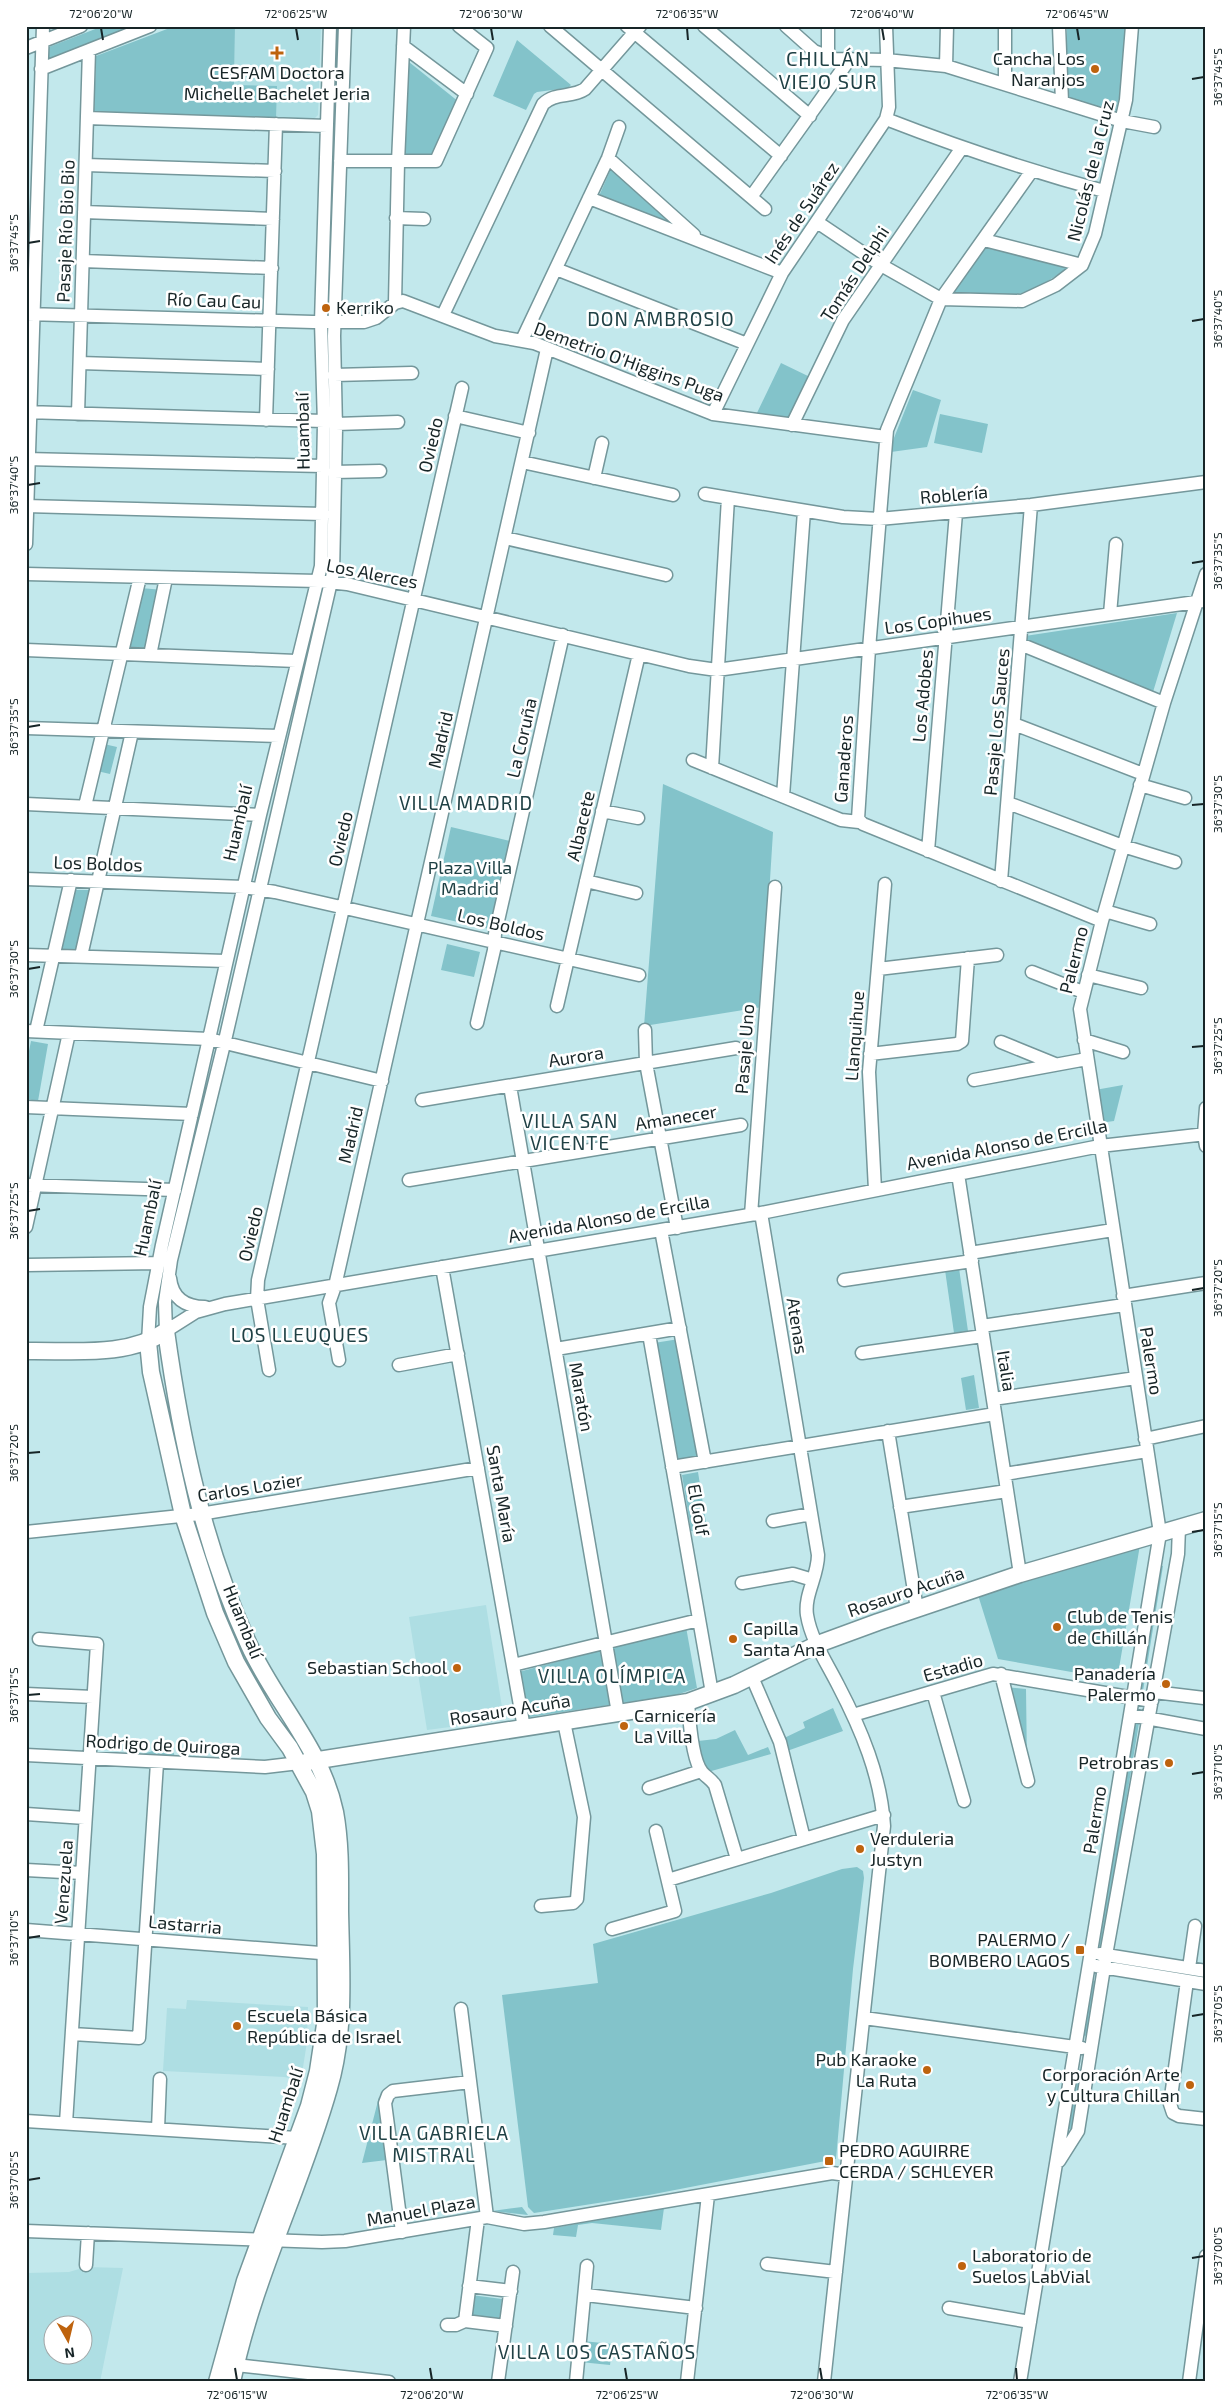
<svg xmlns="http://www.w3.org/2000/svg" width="1232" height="2408" viewBox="0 0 1232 2408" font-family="'Exo 2',sans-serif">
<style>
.built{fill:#aedee3;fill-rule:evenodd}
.green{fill:#83c3ca}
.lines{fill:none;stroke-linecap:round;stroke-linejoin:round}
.minor-casing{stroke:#74979b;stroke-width:15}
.major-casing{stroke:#74979b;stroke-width:19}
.minor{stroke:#fff;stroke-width:12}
.major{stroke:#fff;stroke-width:16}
.ticks{fill:none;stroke:#172527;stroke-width:2}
.poi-dot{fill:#be630e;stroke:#fff;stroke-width:2}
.labels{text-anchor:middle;stroke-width:5;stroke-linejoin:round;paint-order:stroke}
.poi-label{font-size:18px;fill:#172527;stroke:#fff;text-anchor:start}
.street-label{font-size:18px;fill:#172527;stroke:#fff}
.park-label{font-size:18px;fill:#1d3f43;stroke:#fff}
.neighbourhood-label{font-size:19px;letter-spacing:1px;fill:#204145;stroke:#fff}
.quarter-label{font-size:20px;letter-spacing:1px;fill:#204145;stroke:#fff}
.neatline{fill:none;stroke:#172527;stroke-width:2}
.ticks-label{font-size:12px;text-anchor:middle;fill:#172527}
</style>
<rect width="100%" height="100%" fill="#c2e8ec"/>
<path class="built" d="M235,26H321L318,115L314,119L276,118L234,85Z
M486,1605L504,1720L427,1730L409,1617Z
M187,2000L308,2007L307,2042L301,2080L284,2077L163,2071L167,2008L186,2009Z
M86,2267L123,2268L100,2382H26V2273L69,2272ZM52,2326H82V2356H52Z"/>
<path class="green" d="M103,26H134L49,59V47Z
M175,26H235L234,85L277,86L276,118L94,113L96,56Z
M1067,26H1125L1122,87L1115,113L1066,96Z
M517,40L571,85L568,88L537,92L534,94L526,110L493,96Z
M404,58L459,102L435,156L401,155Z
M613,164L684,227L599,196Z
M982,247L1070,267C1055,276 1041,287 1025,292C1003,300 973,293 950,292Z
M781,363L810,377L791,418L756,415Z
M913,390L941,400L927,447L891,452L892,443Z
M940,414L988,424L982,453L934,443Z
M141,588L163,590L150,648L129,647Z
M1177,613L1153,692L1026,643L1025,636Z
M104,744L117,747L110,774L97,771Z
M663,784L773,832L762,1007L644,1026Z
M451,827L510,841L490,929L431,916Z
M72,890H90L76,951H57Z
M447,944L480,952L474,977L441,970Z
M31,1041L48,1044L38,1101L26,1099V1066Z
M1123,1085L1114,1121L1100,1123L1095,1090Z
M959,1268L968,1331L954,1333L945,1270Z
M679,1339L700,1457L675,1461L654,1343Z
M974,1375L979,1408L966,1410L961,1378Z
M698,1472L707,1529L691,1531L682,1475Z
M1140,1545L1117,1680L998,1659L978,1595Z
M1155,1564L1163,1566L1143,1691L1134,1690Z
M686,1627L697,1688L676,1695L523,1718L515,1673Z
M1006,1687L1026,1689L1027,1765Z
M833,1708L843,1731L787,1751L780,1740L805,1728L803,1722Z
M1130,1722L1139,1723L1102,1947L1093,1945Z
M735,1730L748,1755L768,1747L771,1754L708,1772L702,1767L698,1741L716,1739Z
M171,1745L175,1757L140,1755Z
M857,1867L863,1871L864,1878L853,1969L836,2159L649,2195L534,2213L528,2207L502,1995L598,1983L593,1944L771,1893L842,1869Z
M1087,1980L1097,1981L1088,2036L1078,2035Z
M1073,2068L1083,2070L1073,2130L1063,2128Z
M379,2097L387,2160L362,2163Z
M522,2207L528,2215L492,2211Z
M664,2208L661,2230L592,2223L578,2225L576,2237L553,2235L554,2228Z
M471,2295L502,2299L499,2321L468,2317Z
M582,2341L613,2344L610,2365L580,2362Z"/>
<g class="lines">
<g class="minor-casing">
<path id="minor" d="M345,26L334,336L336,429L333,573L226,1036L171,1260L165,1302L166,1331L196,1312L225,1304L761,1213L1100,1146L1206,1134
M550,26L765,209
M627,26L781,156
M704,26L810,116
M786,26L814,51L835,59L886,60L946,66L1122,121L1154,127
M1059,26L1062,102
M403,46L467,94
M26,48L81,26
M828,58V26
M946,66L947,26
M41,69L150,26
M1005,83V26
M87,118L327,126
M886,119C958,147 1030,171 1104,191
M608,158L694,235
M340,161H436L487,48L459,26
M86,165L275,171
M1031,172L941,299L887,430L869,649L858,819L863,824L1102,921
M751,197L849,60
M589,198L782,273
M84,212L273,219
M396,218L424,219
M817,222L881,265L941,299L1022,301L1056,285L1082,265L1095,234L1126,100L1132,26
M984,240L1082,265
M83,261L272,268
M556,269L747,344
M395,303L398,162L404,26
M26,314L313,322H364L376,318L395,303L403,301L495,336L534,343L713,414L886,437
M443,315L543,104C555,92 572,98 585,89L640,26
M522,340L608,158L619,127
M80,363L268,369
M334,375L412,373
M26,412L324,421
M78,414L89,50
M713,414L782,273L886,119L889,107L886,26
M455,416L529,433
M266,420L276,124
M336,424L398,422
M792,425L843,320L961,149
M26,459L323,466
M522,462L673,495
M334,472L380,471
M594,478L602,443
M705,494L843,517L879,519L1031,505L1206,482
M26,506L323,514
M505,538L666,575
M26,544L43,26
M26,574L318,581L347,584L689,666L717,670L1203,601
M1110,614L1116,544
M1020,644L1164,703
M26,650L296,661
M150,655L166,578
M1014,724L1143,774
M26,728L279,736
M693,760L841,820L859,822
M712,768L728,498
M1140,785L1185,798
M783,796L804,511
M1008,803L1123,846L1175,862
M26,804L260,815
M85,806L140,577
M602,811L638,818
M928,851L956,513
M26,879L244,887L275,892L639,975
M586,881L636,893
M1001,881L1031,505
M1105,911L1150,924
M26,955L226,961
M81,956L132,732
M878,969L997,955
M1032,972L1083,992
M1088,975L1141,988
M557,1006L639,654
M477,1023L494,950L495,934L563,635
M645,1030L646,1063L677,1228
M26,1031L209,1039L382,1081
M36,1031L71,880
M1084,1040L1123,1052
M1001,1042L1055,1064
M870,1054L957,1044L962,1041L968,958
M974,1080L1087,1059
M510,1086L618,1713
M422,1100L736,1048
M26,1107L192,1114
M1206,1108L1204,1134L1206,1146
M958,1174L1020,1574
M409,1180L741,1125
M26,1185L175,1190
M875,1190L869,1072L885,884
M761,1213L818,1555C818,1576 804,1595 807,1615C811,1640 827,1663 838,1685C861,1729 881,1776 884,1826L824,2382
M751,1215L775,887
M26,1227L69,1033
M661,1230L705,1462
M970,1253L1113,1230
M26,1265L158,1263
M442,1267L524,1728
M170,1278C172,1298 185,1307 205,1307
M844,1280L972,1261
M1123,1296L1206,1283
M982,1326L1124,1305
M649,1334L712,1693
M148,1342L150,1307L162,1245L260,815L321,566L324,424L321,322L330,26
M556,1349L680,1328
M862,1353L983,1336
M339,1360L329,1303L335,1286L547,349
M399,1365L458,1354
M269,1370L257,1299L258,1280L462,388
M993,1399L1136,1378
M888,1431L917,1609
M1145,1439L1206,1426
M672,1467L995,1414
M1005,1474L1147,1451
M900,1507L1007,1491
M773,1521L811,1514
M26,1532L200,1514L478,1468
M742,1583L793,1574L813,1580
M39,1639L97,1644L66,2123
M513,1665L699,1620
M1001,1674L1028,1781
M752,1677L780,1742L804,1839
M933,1692L964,1801
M1154,1692L1204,1698
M26,1694L93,1697
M688,1702C689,1717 692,1760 702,1772C706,1777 711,1779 715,1785L737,1859
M853,1715L993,1674L1152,1701
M1130,1715L1206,1729
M26,1755L265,1767L299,1763
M649,1788L701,1771
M26,1814L85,1818
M26,1870L82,1873
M668,1880L884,1815
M541,1906L573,1903L577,1899L584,1817L564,1722
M612,1929L675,1911L656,1831
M26,1930L333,1954
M1100,1954L1206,1971
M1096,1966L1206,1984
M1189,1968L1195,1926
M1187,1981L1170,2104L1173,2113L1179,2116L1206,2119
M461,2009L487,2217
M864,2018L1082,2048
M72,2034L139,2038L157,1763
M26,2121L297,2138
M158,2129L160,2079
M1059,2161L1078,2131L1106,1955L1178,1554L1179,1527
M26,2231L322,2242L345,2241L487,2217L524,2224L544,2222L832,2173L847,2175
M402,2232L385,2103L388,2095L393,2091L470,2082
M767,2264L836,2272
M86,2265L88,2233
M469,2286L511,2291
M586,2295L696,2308
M949,2308L1030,2322
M465,2321L478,2219
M447,2325H456L465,2321L506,2326
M227,2364L389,2382
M498,2382L513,2272
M576,2382L587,2266
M687,2382L708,2195
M1020,2382L1160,1533L1080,1009L1102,921L1164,703L1206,574
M1189,2382L1206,2256"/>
</g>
<g class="major-casing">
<path id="major" d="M148,1342L151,1372L183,1515L215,1613L236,1662L268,1718L290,1748L314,1792L320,1811L325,1854L326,2018L318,2071L309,2106L245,2281L217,2382
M26,1351C72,1350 127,1358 166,1331C181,1439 203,1545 249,1645C275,1702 322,1749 335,1812C341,1845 340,1878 340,1911C341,1970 346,2030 329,2088C301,2187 253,2280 232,2382
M306,1762L688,1702L734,1685L818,1644L878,1622L1020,1574L1206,1520"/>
</g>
<use href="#minor" class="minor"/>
<use href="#major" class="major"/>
</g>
<path class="ticks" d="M101,28L103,40M296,28L298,40M491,28L493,40M687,28L688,40M882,28L884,40M1077,28L1079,40M1192,79L1204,77M28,243L40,241M1192,321L1204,319M28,485L40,483M1192,563L1204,561M28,727L40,725M1192,805L1204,804M28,969L40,967M1192,1047L1204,1046M28,1211L40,1209M1192,1290L1204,1288M28,1453L40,1452M1192,1532L1204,1530M28,1695L40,1694M1192,1774L1204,1772M28,1938L40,1936M1192,2016L1204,2014M28,2180L40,2178M1192,2258L1204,2256M235,2368L237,2380M430,2368L432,2380M625,2368L627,2380M820,2368L822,2380M1016,2368L1017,2380"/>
<g class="poi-dot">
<path d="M274.5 45.5h5v5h5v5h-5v5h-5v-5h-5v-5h5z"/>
<circle cx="1095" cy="69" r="5"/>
<circle cx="326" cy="308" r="5"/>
<circle cx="1057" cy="1627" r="5"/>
<circle cx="733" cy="1639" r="5"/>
<circle cx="457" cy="1668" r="5"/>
<circle cx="1166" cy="1684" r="5"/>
<circle cx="624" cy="1726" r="5"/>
<circle cx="1169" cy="1763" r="5"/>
<circle cx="860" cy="1849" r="5"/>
<rect x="1075" y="1945" width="10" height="10" rx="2.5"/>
<circle cx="237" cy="2026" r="5"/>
<circle cx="927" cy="2070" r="5"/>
<circle cx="1190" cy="2085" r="5"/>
<rect x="824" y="2156" width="10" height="10" rx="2.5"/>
<circle cx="962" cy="2266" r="5"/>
</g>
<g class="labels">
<g class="poi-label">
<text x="1085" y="65" text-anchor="end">Cancha Los<tspan x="1085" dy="21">Naranjos</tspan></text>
<text x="277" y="79" text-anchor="middle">CESFAM Doctora<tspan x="277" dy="21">Michelle Bachelet Jeria</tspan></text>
<text x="336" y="314">Kerriko</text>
<text x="1067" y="1623">Club de Tenis<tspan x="1067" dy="21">de Chillán</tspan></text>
<text x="743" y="1635">Capilla<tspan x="743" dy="21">Santa Ana</tspan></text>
<text x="447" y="1674" text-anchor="end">Sebastian School</text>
<text x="1156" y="1680" text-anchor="end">Panadería<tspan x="1156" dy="21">Palermo</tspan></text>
<text x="634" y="1722">Carnicería<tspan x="634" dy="21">La Villa</tspan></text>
<text x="1159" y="1769" text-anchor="end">Petrobras</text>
<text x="870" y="1845">Verduleria<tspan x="870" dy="21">Justyn</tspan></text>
<text x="1070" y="1946" text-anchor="end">PALERMO /<tspan x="1070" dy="21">BOMBERO LAGOS</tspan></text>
<text x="247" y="2022">Escuela Básica<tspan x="247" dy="21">República de Israel</tspan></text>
<text x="917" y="2066" text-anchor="end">Pub Karaoke<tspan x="917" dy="21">La Ruta</tspan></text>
<text x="1180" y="2081" text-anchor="end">Corporación Arte<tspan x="1180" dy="21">y Cultura Chillan</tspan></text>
<text x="839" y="2157">PEDRO AGUIRRE<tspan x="839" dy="21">CERDA / SCHLEYER</tspan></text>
<text x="972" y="2262">Laboratorio de<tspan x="972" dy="21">Suelos LabVial</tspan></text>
</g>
<g class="street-label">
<text transform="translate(1091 171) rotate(-76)" y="6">Nicolás de la Cruz</text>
<text transform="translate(802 213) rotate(-56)" y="6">Inés de Suárez</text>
<text transform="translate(66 231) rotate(-88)" y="6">Pasaje Río Bio Bio</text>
<text transform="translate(855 274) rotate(-57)" y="6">Tomás Delphi</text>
<text transform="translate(214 301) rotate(2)" y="6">Río Cau Cau</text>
<text transform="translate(629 362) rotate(20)" y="6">Demetrio O'Higgins Puga</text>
<text transform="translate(303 431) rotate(-91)" y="6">Huambalí</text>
<text transform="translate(431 445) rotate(-77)" y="6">Oviedo</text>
<text transform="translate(954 495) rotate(-5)" y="6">Roblería</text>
<text transform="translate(372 574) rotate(11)" y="6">Los Alerces</text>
<text transform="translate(938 621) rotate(-8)" y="6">Los Copihues</text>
<text transform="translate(923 696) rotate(-85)" y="6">Los Adobes</text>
<text transform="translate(997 722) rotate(-85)" y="6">Pasaje Los Sauces</text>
<text transform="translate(522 738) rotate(-77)" y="6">La Coruña</text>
<text transform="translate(441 740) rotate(-77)" y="6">Madrid</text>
<text transform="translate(844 759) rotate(-86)" y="6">Ganaderos</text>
<text transform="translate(238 823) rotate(-77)" y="6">Huambalí</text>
<text transform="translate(581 826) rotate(-77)" y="6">Albacete</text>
<text transform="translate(341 839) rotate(-77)" y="6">Oviedo</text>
<text transform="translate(98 864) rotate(2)" y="6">Los Boldos</text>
<text transform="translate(501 925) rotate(13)" y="6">Los Boldos</text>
<text transform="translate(1074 960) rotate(-76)" y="6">Palermo</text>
<text transform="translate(855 1036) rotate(-86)" y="6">Llanquihue</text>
<text transform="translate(745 1049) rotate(-86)" y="6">Pasaje Uno</text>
<text transform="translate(576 1057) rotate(-9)" y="6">Aurora</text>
<text transform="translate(676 1118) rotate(-9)" y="6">Amanecer</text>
<text transform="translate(351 1135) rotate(-77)" y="6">Madrid</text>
<text transform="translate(1007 1145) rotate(-11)" y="6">Avenida Alonso de Ercilla</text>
<text transform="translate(148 1218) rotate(-78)" y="6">Huambalí</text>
<text transform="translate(609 1219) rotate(-10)" y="6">Avenida Alonso de Ercilla</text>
<text transform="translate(251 1234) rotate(-77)" y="6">Oviedo</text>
<text transform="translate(797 1326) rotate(81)" y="6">Atenas</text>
<text transform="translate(1151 1361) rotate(81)" y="6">Palermo</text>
<text transform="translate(1006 1371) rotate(81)" y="6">Italia</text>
<text transform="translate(581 1397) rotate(80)" y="6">Maratón</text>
<text transform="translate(250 1488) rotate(-9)" y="6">Carlos Lozier</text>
<text transform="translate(501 1494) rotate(80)" y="6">Santa María</text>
<text transform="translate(698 1510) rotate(80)" y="6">El Golf</text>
<text transform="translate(906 1592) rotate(-19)" y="6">Rosauro Acuña</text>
<text transform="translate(243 1622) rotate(68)" y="6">Huambalí</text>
<text transform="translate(953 1668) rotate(-16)" y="6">Estadio</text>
<text transform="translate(510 1710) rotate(-9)" y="6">Rosauro Acuña</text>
<text transform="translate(163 1745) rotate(3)" y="6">Rodrigo de Quiroga</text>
<text transform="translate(1095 1820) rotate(-81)" y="6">Palermo</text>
<text transform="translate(64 1882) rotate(-86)" y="6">Venezuela</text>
<text transform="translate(185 1925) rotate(5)" y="6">Lastarria</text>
<text transform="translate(286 2105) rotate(-72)" y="6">Huambalí</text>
<text transform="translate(421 2211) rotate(-10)" y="6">Manuel Plaza</text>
</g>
<g class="park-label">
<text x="470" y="874">Plaza Villa<tspan x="470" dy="21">Madrid</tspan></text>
</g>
<g class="neighbourhood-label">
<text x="661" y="326">DON AMBROSIO</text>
<text x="466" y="810">VILLA MADRID</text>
<text x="570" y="1128">VILLA SAN<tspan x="570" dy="22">VICENTE</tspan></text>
<text x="300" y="1342">LOS LLEUQUES</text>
<text x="612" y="1683">VILLA OLÍMPICA</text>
<text x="434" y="2140">VILLA GABRIELA<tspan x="434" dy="22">MISTRAL</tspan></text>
<text x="597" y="2359">VILLA LOS CASTAÑOS</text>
</g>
<g class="quarter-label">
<text x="828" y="66">CHILLÁN<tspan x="828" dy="23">VIEJO SUR</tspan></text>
</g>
</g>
<rect width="1232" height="2408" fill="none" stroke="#ffffff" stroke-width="55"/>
<g transform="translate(68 2340) rotate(172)"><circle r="24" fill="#ffffff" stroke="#a2a8a9"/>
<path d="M0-4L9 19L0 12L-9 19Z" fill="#be630e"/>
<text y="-8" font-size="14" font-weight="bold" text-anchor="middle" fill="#172527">N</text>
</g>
<rect x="28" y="28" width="1176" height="2352" class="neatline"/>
<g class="ticks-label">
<text x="101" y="18">72°06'20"W</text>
<text x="296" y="18">72°06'25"W</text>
<text x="491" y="18">72°06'30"W</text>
<text x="687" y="18">72°06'35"W</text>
<text x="882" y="18">72°06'40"W</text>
<text x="1077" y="18">72°06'45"W</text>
<text transform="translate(1218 77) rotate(-90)" y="4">36°37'45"S</text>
<text transform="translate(14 243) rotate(-90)" y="4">36°37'45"S</text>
<text transform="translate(1218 319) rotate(-90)" y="4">36°37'40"S</text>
<text transform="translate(14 485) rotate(-90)" y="4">36°37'40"S</text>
<text transform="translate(1218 561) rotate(-90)" y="4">36°37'35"S</text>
<text transform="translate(14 727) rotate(-90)" y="4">36°37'35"S</text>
<text transform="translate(1218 804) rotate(-90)" y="4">36°37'30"S</text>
<text transform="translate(14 969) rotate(-90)" y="4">36°37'30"S</text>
<text transform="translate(1218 1046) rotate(-90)" y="4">36°37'25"S</text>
<text transform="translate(14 1211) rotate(-90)" y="4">36°37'25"S</text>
<text transform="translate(1218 1288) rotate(-90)" y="4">36°37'20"S</text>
<text transform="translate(14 1453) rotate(-90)" y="4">36°37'20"S</text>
<text transform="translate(1218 1530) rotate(-90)" y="4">36°37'15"S</text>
<text transform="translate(14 1695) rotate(-90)" y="4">36°37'15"S</text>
<text transform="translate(1218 1772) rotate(-90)" y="4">36°37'10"S</text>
<text transform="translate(14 1938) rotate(-90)" y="4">36°37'10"S</text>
<text transform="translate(1218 2014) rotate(-90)" y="4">36°37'05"S</text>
<text transform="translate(14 2180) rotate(-90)" y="4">36°37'05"S</text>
<text transform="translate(1218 2256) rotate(-90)" y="4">36°37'00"S</text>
<text x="237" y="2399">72°06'15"W</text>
<text x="432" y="2399">72°06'20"W</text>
<text x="627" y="2399">72°06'25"W</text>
<text x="822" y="2399">72°06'30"W</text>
<text x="1017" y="2399">72°06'35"W</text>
</g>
</svg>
